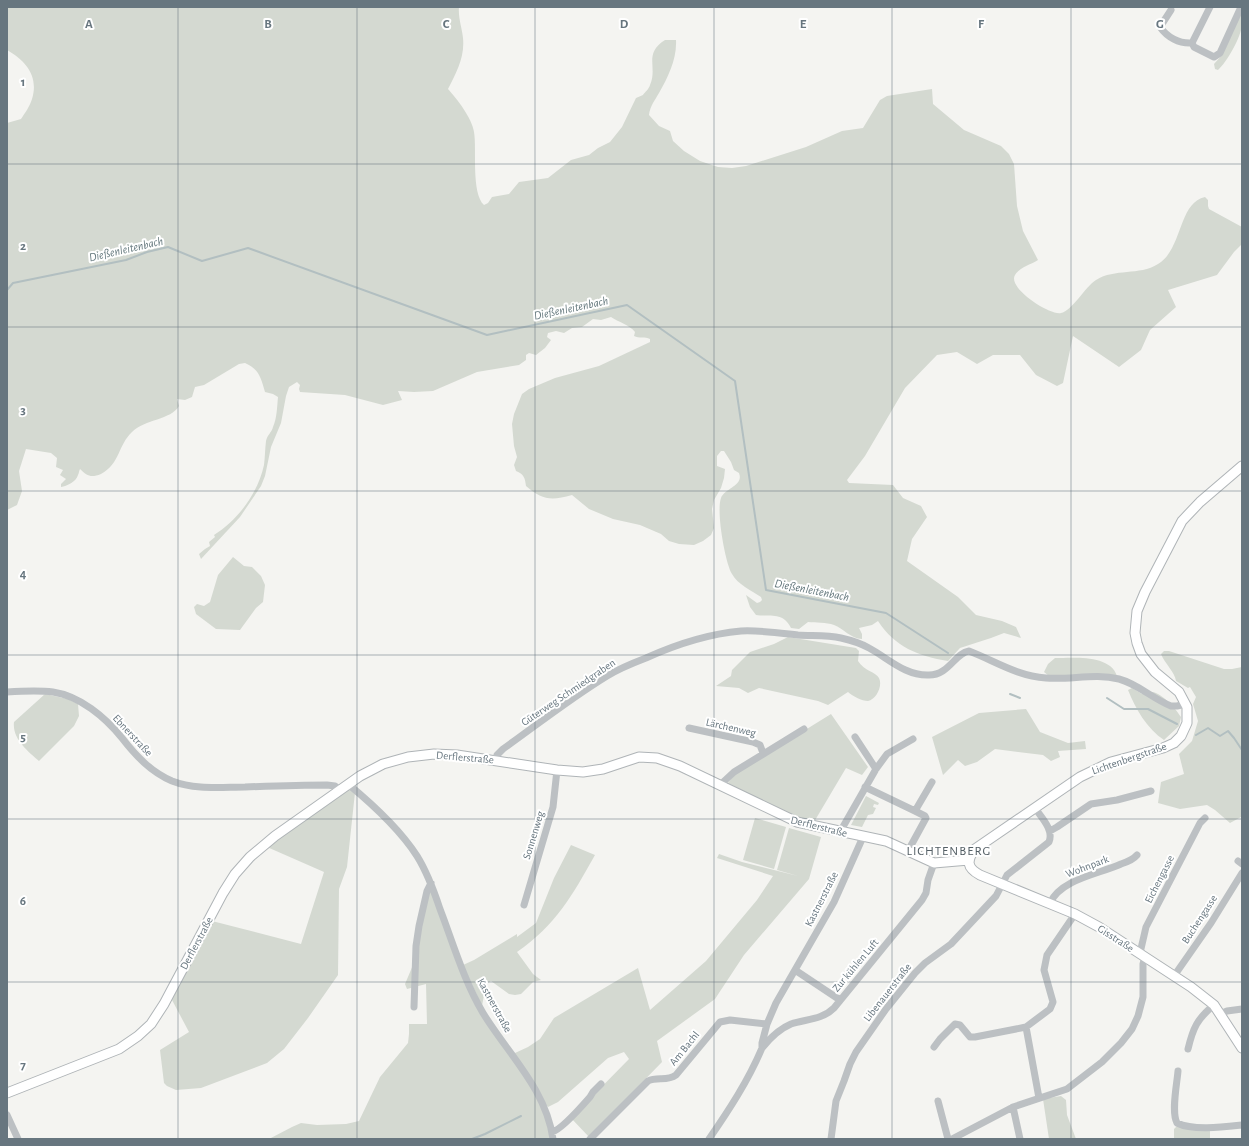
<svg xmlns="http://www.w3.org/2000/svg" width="1249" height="1146" viewBox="0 0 1249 1146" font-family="'Alegreya Sans',sans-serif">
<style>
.green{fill:#d4d9d1}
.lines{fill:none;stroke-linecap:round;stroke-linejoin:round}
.stream{stroke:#b2bfc1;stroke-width:2}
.secondary-casing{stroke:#afb4b7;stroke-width:11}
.street{stroke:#bcc0c3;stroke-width:7}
.secondary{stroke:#fff;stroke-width:9}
.grid{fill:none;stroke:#67767f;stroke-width:1;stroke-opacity:0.55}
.labels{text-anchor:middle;stroke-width:4;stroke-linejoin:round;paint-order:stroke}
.street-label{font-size:11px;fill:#67767f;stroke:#fff}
.water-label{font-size:12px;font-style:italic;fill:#63777c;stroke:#fff}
.quarter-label{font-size:13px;letter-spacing:1px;fill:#545f65;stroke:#fff}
.grid-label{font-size:13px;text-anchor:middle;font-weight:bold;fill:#67767f;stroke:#fff;stroke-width:4;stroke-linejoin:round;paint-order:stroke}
</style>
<rect width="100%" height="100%" fill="#f4f4f1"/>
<path class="green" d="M7,7H459C458,18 462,28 463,38C465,57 456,73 448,89C457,99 472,118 474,132C477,149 471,193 484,205L488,203L492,197L509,194L519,182L548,178L571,160L589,155L598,148L610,142L622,127L636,98L643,95C645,92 649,89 650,85C658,67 643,54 665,40H676C677,59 668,77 659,93C655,100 650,106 649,115L659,126L670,131L673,141L684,151L700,161L718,167L732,168L746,166L806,147L842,131L863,128L880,100L887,96L932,89L933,104L964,130L1001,146L1009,154L1014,164L1017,206L1023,231L1038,260C1030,265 1020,267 1015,275C1007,288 1050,316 1061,313C1072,311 1085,287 1096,280C1115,268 1139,276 1158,264C1183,249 1178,203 1205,197L1208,200V206L1209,209L1242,227V244L1234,252L1217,275L1168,290L1176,307L1150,330L1141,350L1119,367L1073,336L1063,383L1057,386L1036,375L1020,355H993L977,364L957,352L937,355L905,388L865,456L847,480L849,483L893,485L903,498L921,506L927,517L912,539L907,561L958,597L976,615L1002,621L1016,627L1021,638L1004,633L991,638L960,648L948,661C918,656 895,647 878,621L872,625L859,628L862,634V639C851,639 843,628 834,625C826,622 816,623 808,622L799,629L791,628C783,612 772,617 756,615L750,607L746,595L757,603L760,602L762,600L761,597C752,591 737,584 732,574C725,562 716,511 721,498C725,488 744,486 739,473L734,470L731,462L724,451H721L717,456V466L725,469L724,478L721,488L714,500L712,509L714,528L711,535L703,541L694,545L679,544L669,541L661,534L640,525L613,519L589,509L572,495C551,501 542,500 526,486C525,478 524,474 516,471L514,465L517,457L514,446L512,424L514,414L522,394L529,389L555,378L599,366L650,342V339C645,336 639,339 634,336L635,332C630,325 618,322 611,317L601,320L593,319L582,327L572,328L564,333L556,331L548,333L547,337L551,340L545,348L536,355L529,353L526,355V360L519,365L477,372L433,391L414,392L398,391L402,400L383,405L345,395L300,392L299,389L300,385L297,382L289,387L286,396L281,423L271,447L265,476L261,486L240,517L201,559L199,554L205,549L210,546L209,542L215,537L214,535C238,520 258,493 264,465C265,457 265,449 266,441C267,435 272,432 273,427C277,418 277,407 278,397L273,394L265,392C261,378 259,369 245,363L239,364L204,385L195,387L192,397L185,400L177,399L179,406C171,420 145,419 132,432C118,445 120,464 101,474C91,478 87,476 80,469C79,471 79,473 78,475C76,482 67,486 61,487V484L66,479L60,475L63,470L56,467L57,458L51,453L26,449L19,471L22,491L17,505L7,510V123L21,119C25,113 30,106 32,99C39,76 26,61 7,50Z
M1242,11C1242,16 1242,20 1242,25C1241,37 1227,62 1218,70L1215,69L1214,64L1222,55Z
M233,557L244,566L252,567L261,576L265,585L263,602L256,608L240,630L216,629L196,614L194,607L197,604L204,606L210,602L218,575Z
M788,637L856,648L859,651L858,661C864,671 876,672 879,678C883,686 876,700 868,701C862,701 852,696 848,692L828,705L818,701L759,688L748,693L739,688L716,686L731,676L732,670L750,652L774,644Z
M1164,651H1169L1224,669H1232L1242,667V819L1241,817L1230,823L1215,810L1207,805L1180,809L1158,803L1161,782L1184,774L1179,754L1192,741L1198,721L1193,704L1196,697L1190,687L1188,688L1176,681C1175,672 1165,664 1161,654Z
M1055,658C1073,658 1110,654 1117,676H1049L1044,672L1048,664Z
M1132,688L1142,694C1145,693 1149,692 1152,692C1162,693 1176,709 1181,717L1179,726L1164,740C1147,729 1135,708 1128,690Z
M45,694L68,699L78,704L79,716L74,726L39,761C28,751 12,739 14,722Z
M1026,709L1040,732L1068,743L1085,741L1086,749L1058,751L1060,757L1051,761L1043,755L995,749L977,762L965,766L958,760L943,775L932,737L979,713Z
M831,714L868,767L862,775L846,768L814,822L791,817L728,783L736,773Z
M356,783L347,867L339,889L338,975L308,1018L284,1049L267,1063L201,1088L176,1090L167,1086L164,1083L160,1050L189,1032L172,1000L177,985L212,921L301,944L324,872L267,847Z
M866,796L879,803L878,805L874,804L873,807L876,808L873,814L868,815L862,827L851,825Z
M755,818L786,827L774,869L743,860Z
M789,828L821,837L809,879L744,955L715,999L657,1041L662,1062L589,1137L571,1118L629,1059L624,1052L608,1058L558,1102L548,1107L546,1105L512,1052L515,1053L528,1047L540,1039L554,1018L638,968L650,1010L706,961L757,900L773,876L717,858L719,854L742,862L798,876L777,870Z
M571,845L595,855C572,896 556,925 517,952L533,974L541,980L533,982L521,994L515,995L509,994L491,981L486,984L482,1006L463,965L474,960L517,934V937L536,923L554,878Z
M429,884L465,981L531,1086L543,1109L551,1139H269L292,1127L301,1123L317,1125L346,1124L359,1121L380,1077L408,1043L409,1034V1024H427L426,984L407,989L405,984L413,965Z
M1061,1096L1066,1100L1067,1115L1076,1139H1049L1043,1099Z
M1177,1126L1210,1131V1139H1174V1129Z"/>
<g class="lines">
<path class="stream" d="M7,290L13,283L126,260L147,252L168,247L202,261L248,248L487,335L627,305L735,381L766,590L886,613L948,653
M1010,694L1020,698
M1107,698L1124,709H1148L1177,724
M1196,735L1208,728L1220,736L1228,731L1234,738L1242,750
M472,1139L485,1134L521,1116"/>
<g class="secondary-casing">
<path id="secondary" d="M1242,466L1200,502L1182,521L1145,592L1137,611L1135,633L1137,643L1141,654L1155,672L1179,692L1187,707V723L1181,736L1174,743L1163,748L1111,762L1080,777L975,849C966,861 967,868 980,875L1075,914L1099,927L1191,987L1214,1005L1242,1048
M7,1093L119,1049L138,1036L151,1024L164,1004L223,893L235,874L250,857L275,836L360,776L383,764L408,757L434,754L457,755L557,770L583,772L603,769L639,757L657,758L680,766L797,822L886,841L934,863L969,860"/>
</g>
<path class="street" d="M1210,7L1192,43L1194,47L1214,57L1220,53L1241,7
M1171,10L1160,27C1167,37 1179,44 1192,43
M7,692C22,691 38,690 53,692C80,696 105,717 122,738C136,756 151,772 172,781C195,790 221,787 245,787C272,786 299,785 327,785L335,786L340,790
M689,728L753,742L760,745L763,753
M855,737L876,769
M496,760L497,755L503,749C538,724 571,698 607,676C620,668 633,663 646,658C677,644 707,634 741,631C760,630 780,633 798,635C812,636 827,635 841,638C850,640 860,643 869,648C888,658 905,676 929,675C949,675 955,653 969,651C995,661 1017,676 1046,678C1071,680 1095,673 1119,679C1138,684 1153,699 1171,706H1177L1186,704
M348,784C371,803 401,831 417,856C427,872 434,891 440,909C453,943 464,981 483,1013C508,1054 546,1089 553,1139
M720,785L734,772L804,729
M865,787L915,811L932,782
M1050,831L1057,827L1091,804L1117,800L1151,791
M840,832L876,769L887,754L913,739
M908,851L926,818L925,816L915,811
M1238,861L1242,864
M1050,903C1061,879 1099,874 1121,864C1127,862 1133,860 1137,855
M524,905L553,807L557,770
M1140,953L1146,927L1200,823L1205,818
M795,970L840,1000
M1174,976L1211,923L1242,873
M414,1007L416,946L419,926L427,891L431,883
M1220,1014L1227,1011L1242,1009
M1026,1027L1039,1098
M934,1047L940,1039L955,1024L960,1025L970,1037H975L1026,1027L1050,1009L1053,1002L1044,970L1047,955L1075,914
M762,1048C770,1038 779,1029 791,1024C806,1019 822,1020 834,1008L922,900L926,893L928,880L934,863
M1188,1049C1193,1028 1197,1019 1214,1005
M1178,1071C1177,1084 1171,1112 1177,1123C1193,1131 1224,1127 1242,1125
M938,1101L948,1139
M1013,1107L1020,1139
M7,1115L18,1139
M552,1132C561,1130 583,1105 590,1097L593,1092L601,1084
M590,1139L648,1081C657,1076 667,1082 676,1075L720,1022L730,1020L767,1024
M709,1139C729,1110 748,1081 762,1048V1043L767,1024L776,1003L834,902L863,837
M831,1139L836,1101L844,1081L850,1064L856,1052L886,1009L915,973L925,963L951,944L996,896L1007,875L1049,842C1054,830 1042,818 1035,808
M952,1139L1013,1107L1067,1089L1102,1062L1121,1043L1132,1029L1138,1016L1143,997V964L1145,957"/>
<use href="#secondary" class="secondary"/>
</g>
<path class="grid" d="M178,7V1139M357,7V1139M535,7V1139M714,7V1139M892,7V1139M1071,7V1139M7,164H1242M7,327H1242M7,491H1242M7,655H1242M7,819H1242M7,982H1242"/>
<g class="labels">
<g class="street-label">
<text transform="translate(568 692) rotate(-34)" y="4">Güterweg Schmiedgraben</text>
<text transform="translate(731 727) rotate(13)" y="4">Lärchenweg</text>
<text transform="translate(133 735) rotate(47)" y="4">Ebnerstraße</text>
<text transform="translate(465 757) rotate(5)" y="4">Derflerstraße</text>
<text transform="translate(1129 758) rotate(-19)" y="4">Lichtenbergstraße</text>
<text transform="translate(819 826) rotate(14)" y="4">Derflerstraße</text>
<text transform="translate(533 835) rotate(-73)" y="4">Sonnenweg</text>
<text transform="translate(1087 866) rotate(-21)" y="4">Wohnpark</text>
<text transform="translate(1159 879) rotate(-63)" y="4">Eichengasse</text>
<text transform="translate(821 899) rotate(-63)" y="4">Kastnerstraße</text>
<text transform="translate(1199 919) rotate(-57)" y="4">Buchengasse</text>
<text transform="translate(1116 938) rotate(33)" y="4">Gisstraße</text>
<text transform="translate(196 943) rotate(-62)" y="4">Derflerstraße</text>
<text transform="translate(855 965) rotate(-50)" y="4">Zur kühlen Luft</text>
<text transform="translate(887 992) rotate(-52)" y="4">Libenauerstraße</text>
<text transform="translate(495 1005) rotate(61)" y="4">Kastnerstraße</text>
<text transform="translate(684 1048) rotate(-51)" y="4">Am Bachl</text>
</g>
<g class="water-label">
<text transform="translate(126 249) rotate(-13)" y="4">Dießenleitenbach</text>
<text transform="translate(571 308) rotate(-12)" y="4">Dießenleitenbach</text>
<text transform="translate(812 590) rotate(11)" y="4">Dießenleitenbach</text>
</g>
<g class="quarter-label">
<text x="949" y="855">LICHTENBERG</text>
</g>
</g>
<g class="grid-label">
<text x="89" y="28">A</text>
<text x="268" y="28">B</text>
<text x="446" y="28">C</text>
<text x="624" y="28">D</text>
<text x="803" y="28">E</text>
<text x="981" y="28">F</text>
<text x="1160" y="28">G</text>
<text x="23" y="86">1</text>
<text x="23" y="250">2</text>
<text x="23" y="414">3</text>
<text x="23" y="578">4</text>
<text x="23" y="741">5</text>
<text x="23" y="905">6</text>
<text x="23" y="1069">7</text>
</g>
<rect width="1249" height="1146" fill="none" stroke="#67767f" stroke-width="16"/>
</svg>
